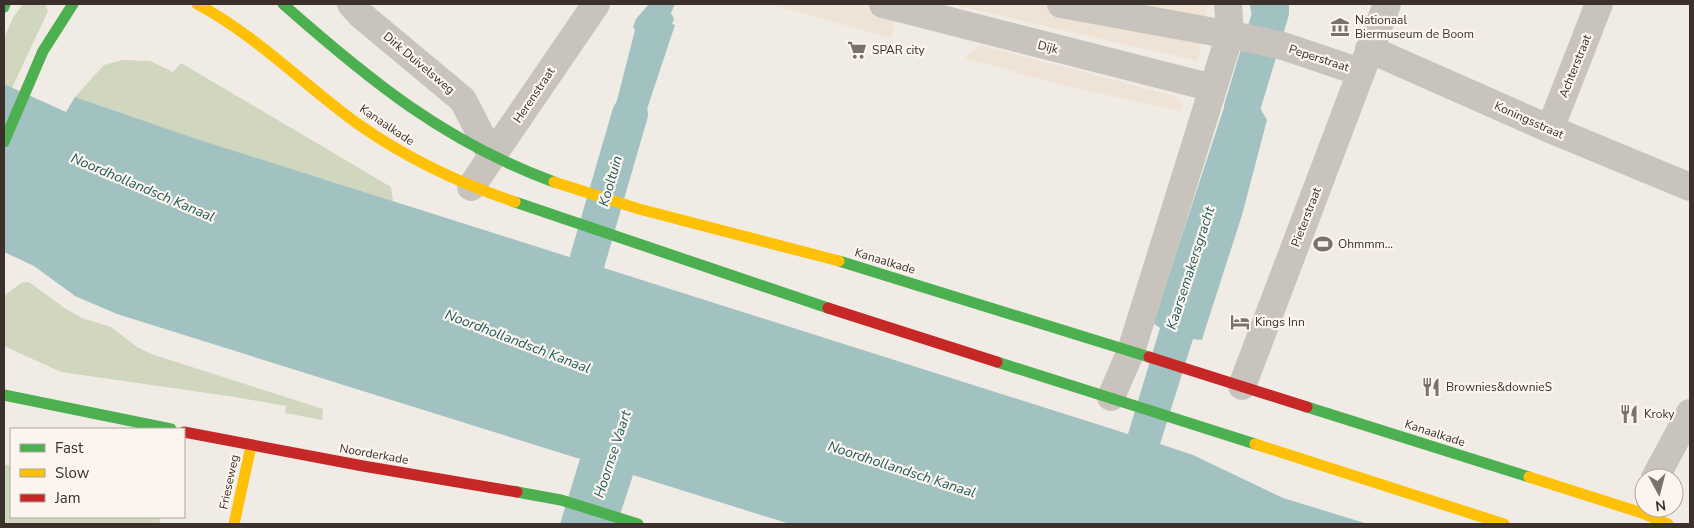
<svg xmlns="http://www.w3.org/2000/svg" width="1694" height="528" viewBox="0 0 1694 528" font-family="'Nunito Sans',sans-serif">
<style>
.green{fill:#d1d6bf}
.plaza{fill:#eee3d5}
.water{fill:#a1c2c1}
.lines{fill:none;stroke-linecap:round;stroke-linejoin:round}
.canal{stroke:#a1c2c1;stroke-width:36}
.street{stroke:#c9c3be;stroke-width:28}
.fast{stroke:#4caf50;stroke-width:11}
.slow{stroke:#ffc107;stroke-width:11}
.jam{stroke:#c62828;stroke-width:11}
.labels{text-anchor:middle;stroke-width:4.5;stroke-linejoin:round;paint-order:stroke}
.poi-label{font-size:12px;fill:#3b302b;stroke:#fbf5ee;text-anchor:start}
.street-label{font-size:12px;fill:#3b302b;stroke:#fbf5ee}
.water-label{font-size:14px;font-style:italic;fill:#1f5a5e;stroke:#fbf5ee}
</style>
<rect width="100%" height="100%" fill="#f0ebe5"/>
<path class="green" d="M23,4H45L48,11L4,105V38L14,16Z
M123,60L150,61L173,72L181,63L391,187L393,201L200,140L75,97L104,65Z
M29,282L66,309L82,318L111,327L137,347L151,354L323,409L322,420L285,413L286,406L235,397L61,372L4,346V296L21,283Z
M4,464L11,466V517H159L160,524H4Z"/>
<path class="plaza" d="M770,4H903L898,8L891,38Z
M950,4H1207L1198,61Z
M980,45L1175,96L1183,104L1181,111L1066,86L965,58Z"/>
<path class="water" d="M649,4H675L671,13L674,19L672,24L675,25L628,166L602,159L635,30L633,27L636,19Z
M1250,4H1288L1283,23L1277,26C1260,21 1251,23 1250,4Z
M1249,57L1268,62L1264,71L1260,108L1267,120L1242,215L1205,330L1202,340L1193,339L1160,444L1193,455L1283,498L1368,524H790L633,475L617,524H560L580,459L117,314L75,296L34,266L4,252V84L66,112L75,97L200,140L1128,434L1160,328L1153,323L1240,59Z"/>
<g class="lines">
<path class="canal" d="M1242,108L1271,12V4
M573,310L630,114"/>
<path class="street" d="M351,4L361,15L463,100L492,157
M883,4L1213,88
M1061,4L1247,38L1283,46L1360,72
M1369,49L1550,129L1690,187
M1550,129L1599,4
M471,187L596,4
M1242,386L1387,4
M1111,397L1131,351L1230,34L1228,4
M1655,478L1690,413"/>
<path class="fast" d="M283,4C369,80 445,142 554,182
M4,7L5,4
M4,142L43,51L73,4
M515,202L828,308
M839,261L1149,357
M997,362L1255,444
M4,395L171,429
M1307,407L1529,477
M517,492L561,500L638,524"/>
<path class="slow" d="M197,4C257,36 304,85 358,124C406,158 459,183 515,202
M554,182L639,209L839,261
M1255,444L1504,524
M1529,477L1642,513L1668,524
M234,524L251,446"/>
<path class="jam" d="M828,308L997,362
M1149,357L1307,407
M184,432L363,466L517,492"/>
</g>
<defs>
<g id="museum-bare" transform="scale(1.5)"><path d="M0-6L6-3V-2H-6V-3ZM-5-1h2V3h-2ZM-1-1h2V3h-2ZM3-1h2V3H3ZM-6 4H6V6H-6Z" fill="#7a716c" stroke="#fbf5ee" stroke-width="2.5" paint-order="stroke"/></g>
<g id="supermarket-bare" transform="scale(1.5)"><path d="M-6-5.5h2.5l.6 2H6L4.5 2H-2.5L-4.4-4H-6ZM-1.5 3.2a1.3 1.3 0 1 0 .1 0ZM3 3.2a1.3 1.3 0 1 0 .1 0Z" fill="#7a716c" stroke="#fbf5ee" stroke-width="2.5" paint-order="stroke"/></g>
<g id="stadium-bare" transform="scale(1.5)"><path d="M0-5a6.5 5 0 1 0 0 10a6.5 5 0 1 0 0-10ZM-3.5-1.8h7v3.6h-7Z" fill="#7a716c" stroke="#fbf5ee" stroke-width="2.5" paint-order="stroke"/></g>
<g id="hotel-bare" transform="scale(1.5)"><path d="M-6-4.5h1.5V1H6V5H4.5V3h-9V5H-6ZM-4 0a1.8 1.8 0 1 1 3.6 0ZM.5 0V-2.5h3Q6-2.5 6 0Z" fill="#7a716c" stroke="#fbf5ee" stroke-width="2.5" paint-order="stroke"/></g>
<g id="restaurant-bare" transform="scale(1.5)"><path d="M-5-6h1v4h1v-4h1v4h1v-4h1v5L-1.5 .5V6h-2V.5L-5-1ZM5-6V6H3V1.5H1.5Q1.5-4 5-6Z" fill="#7a716c" stroke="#fbf5ee" stroke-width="2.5" paint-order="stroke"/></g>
</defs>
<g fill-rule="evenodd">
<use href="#museum-bare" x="1340" y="27"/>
<use href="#supermarket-bare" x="857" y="50"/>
<use href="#stadium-bare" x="1323" y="244"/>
<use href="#hotel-bare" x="1240" y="322"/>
<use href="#restaurant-bare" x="1431" y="387"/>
<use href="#restaurant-bare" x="1629" y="414"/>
</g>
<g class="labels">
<g class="poi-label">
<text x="1355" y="24">Nationaal<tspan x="1355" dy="14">Biermuseum de Boom</tspan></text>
<text x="872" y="54">SPAR city</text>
<text x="1338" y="248">Ohmmm...</text>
<text x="1255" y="326">Kings Inn</text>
<text x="1446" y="391">Brownies&amp;downieS</text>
<text x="1644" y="418">Kroky</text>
</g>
<g class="street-label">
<text transform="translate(1048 47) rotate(14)" y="4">Dijk</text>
<text transform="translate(1319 58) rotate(18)" y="4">Peperstraat</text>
<text transform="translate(419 63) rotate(40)" y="4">Dirk Duivelsweg</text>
<text transform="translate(1575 66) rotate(-68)" y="4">Achterstraat</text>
<text transform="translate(534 95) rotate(-56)" y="4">Herenstraat</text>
<text transform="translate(1529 120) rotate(24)" y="4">Koningsstraat</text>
<text transform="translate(387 125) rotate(34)" y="4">Kanaalkade</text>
<text transform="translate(1306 217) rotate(-69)" y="4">Pieterstraat</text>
<text transform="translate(885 261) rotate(17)" y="4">Kanaalkade</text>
<text transform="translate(1435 433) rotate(18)" y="4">Kanaalkade</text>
<text transform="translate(374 454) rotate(10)" y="4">Noorderkade</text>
<text transform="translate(229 482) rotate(-78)" y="4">Frieseweg</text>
</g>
<g class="water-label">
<text transform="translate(610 181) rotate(-74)" y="5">Kooltuin</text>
<text transform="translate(143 187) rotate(23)" y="5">Noordhollandsch Kanaal</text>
<text transform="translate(1190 268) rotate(-72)" y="5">Kaarsemakersgracht</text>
<text transform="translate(518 341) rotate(21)" y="5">Noordhollandsch Kanaal</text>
<text transform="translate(612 454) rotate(-72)" y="5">Hoornse Vaart</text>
<text transform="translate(902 469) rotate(18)" y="5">Noordhollandsch Kanaal</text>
</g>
</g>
<rect width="1694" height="528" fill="none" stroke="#3b302b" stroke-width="10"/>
<rect x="10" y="428" width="175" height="90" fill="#fbf5ee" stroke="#aea6a0"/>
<rect x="20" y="444" width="25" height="8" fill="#4caf50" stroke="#aea6a0"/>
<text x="55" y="453" font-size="15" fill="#3b302b">Fast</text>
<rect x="20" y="469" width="25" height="8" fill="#ffc107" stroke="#aea6a0"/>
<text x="55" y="478" font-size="15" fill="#3b302b">Slow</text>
<rect x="20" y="494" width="25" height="8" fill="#c62828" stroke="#aea6a0"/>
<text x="55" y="503" font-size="15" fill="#3b302b">Jam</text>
<g transform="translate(1659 493) rotate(173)"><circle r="24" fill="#fbf5ee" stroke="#aea6a0"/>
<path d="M0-4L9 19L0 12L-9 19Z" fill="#7a716c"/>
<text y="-8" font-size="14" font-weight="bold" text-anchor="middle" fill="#3b302b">N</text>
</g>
</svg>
